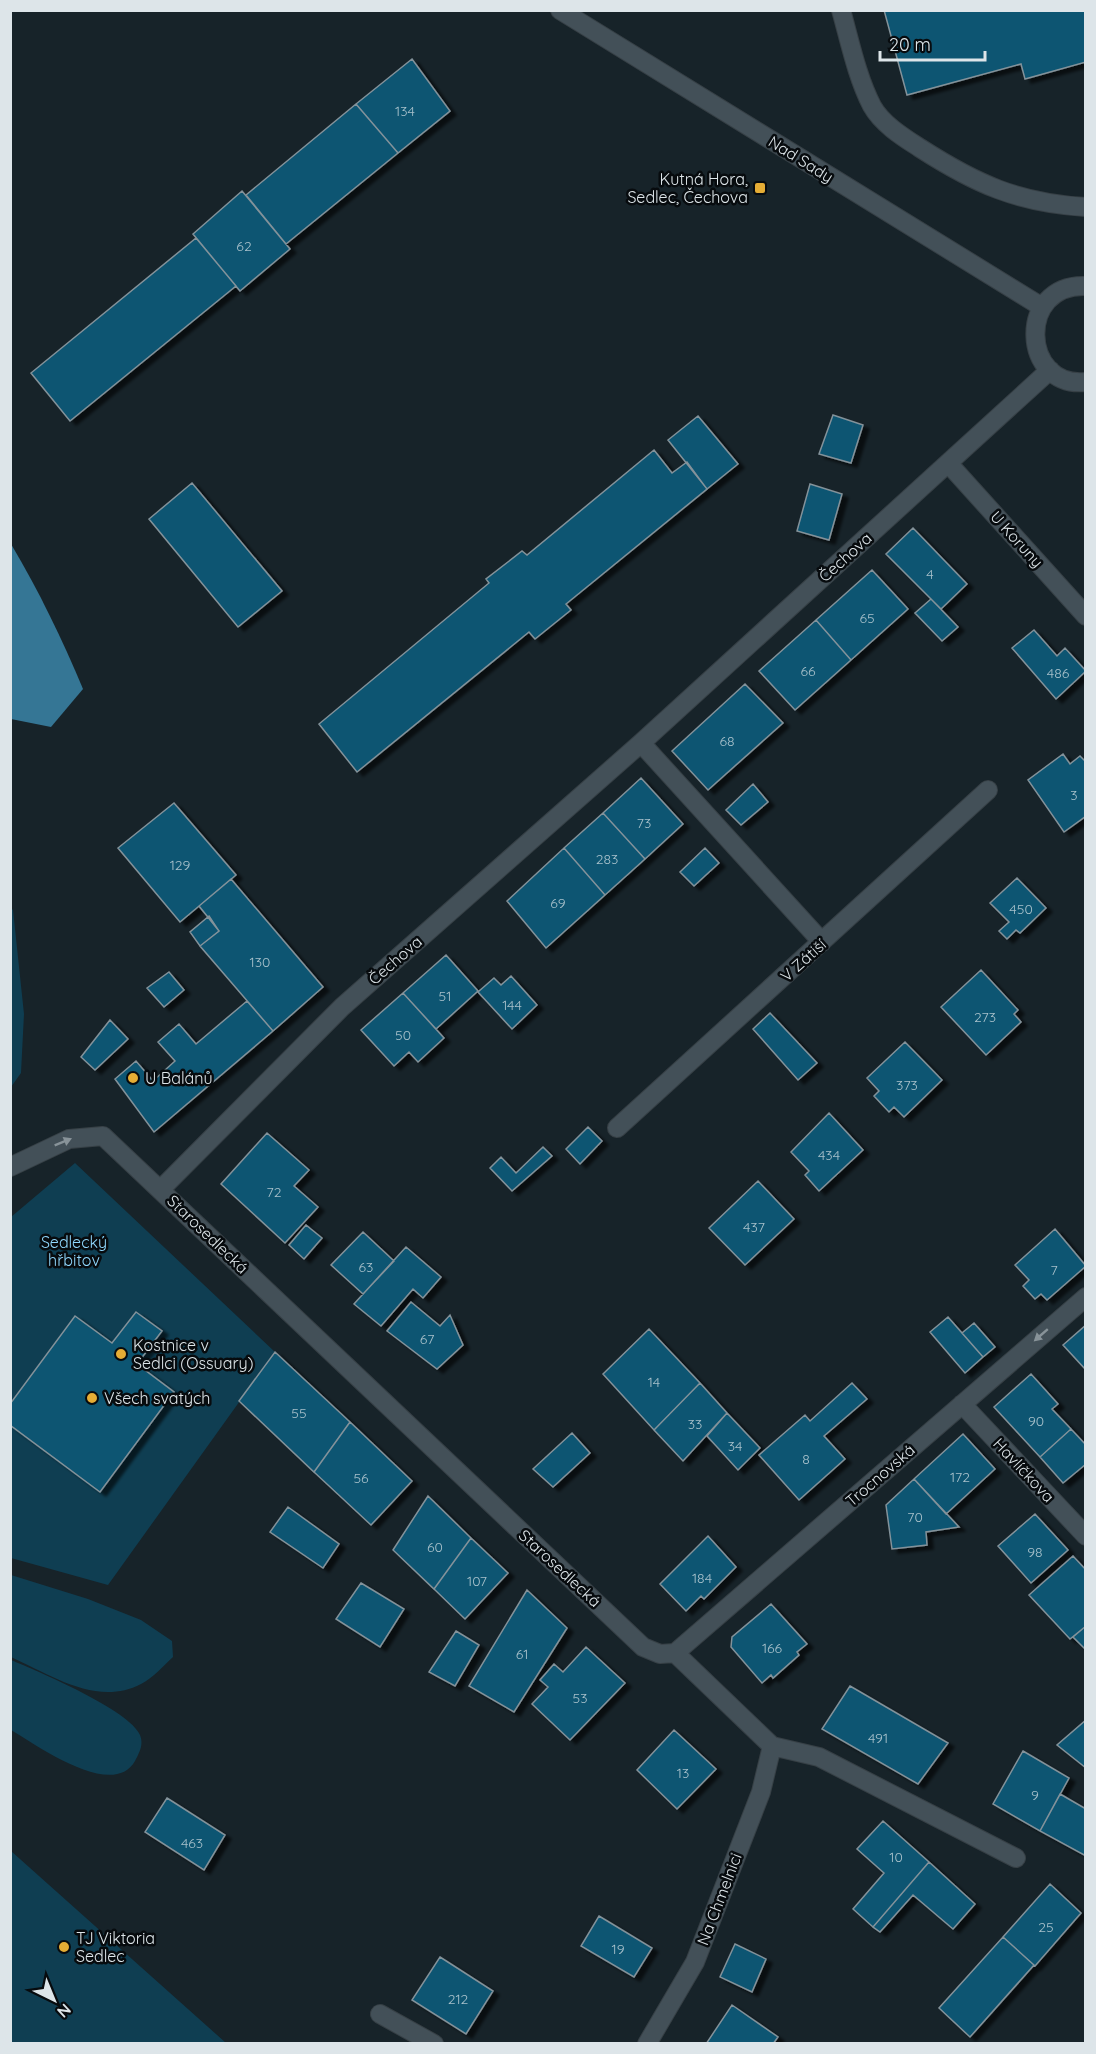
<svg xmlns="http://www.w3.org/2000/svg" width="1096" height="2054" viewBox="0 0 1096 2054" font-family="Quicksand,sans-serif">
<style>
.green{fill:#0f3e52}
.water{fill:#357695}
.building{fill:#0a5472;stroke:#83929a;stroke-width:1.5;filter:url(#shadow)}
.lines{fill:none;stroke-linecap:round;stroke-linejoin:round}
.minor-casing{stroke:#374046;stroke-width:20}
.minor{stroke:#435058;stroke-width:18}
.oneway{fill:#889399}
.poi-dot{fill:#e5ad35;stroke:#070b0e;stroke-width:2}
.labels{text-anchor:middle;stroke-width:5;stroke-linejoin:round;paint-order:stroke}
.number-label{font-size:14px;fill:#a8c1cb}
.street-label{font-size:16px;fill:#dde5e9;stroke:#070b0e}
.poi-label{font-size:16px;fill:#dde5e9;stroke:#070b0e;text-anchor:start}
.park-label{font-size:16px;fill:#90d8fe;stroke:#070b0e}
</style>
<defs>
<filter id="shadow"><feDropShadow dx="6" dy="4" stdDeviation="1.5" flood-color="#0009"/></filter>
</defs>
<rect width="100%" height="100%" fill="#172329"/>
<path class="green" d="M10,907L13,910L24,1014L21,1073L11,1087Z
M75,1163L275,1352L108,1585L11,1558V1425L101,1491L174,1392L137,1364L162,1330L136,1312L112,1343L75,1316L11,1404V1217Z
M11,1575L88,1599L141,1620L172,1641L173,1657C163,1666 153,1678 141,1684C97,1707 51,1675 11,1657Z
M11,1660C37,1671 130,1710 140,1735C144,1745 139,1753 135,1761C113,1800 38,1746 11,1730Z
M11,1851L226,2043H11Z"/>
<path class="water" d="M11,544C39,591 62,639 83,689L51,727L11,719Z"/>
<path class="building" d="M884,10H1086V62L1025,79L1021,64L907,95Z
M412,59L450,111L398,153L356,104Z
M356,104L398,153L286,244L246,195Z
M242,191L290,249L240,291L193,234Z
M196,238L236,286L70,421L31,373Z
M833,415L863,425L851,463L819,454Z
M698,416L738,464L707,489L668,440Z
M654,450L672,473L687,462L707,489L566,604L571,610L535,639L529,632L357,772L319,724L489,583L486,579L522,551L527,555Z
M192,483L282,591L238,627L149,519Z
M810,484L842,494L829,540L797,531Z
M913,528L967,584L941,609L886,554Z
M872,570L908,609L851,660L816,620Z
M931,599L958,627L942,641L915,613Z
M816,620L851,660L795,710L759,671Z
M1034,630L1057,656L1065,648L1086,671L1056,699L1012,648Z
M745,684L783,723L708,790L672,751Z
M1063,754L1070,764L1080,756L1086,762V816L1064,832L1028,780Z
M641,778L683,824L645,859L603,813Z
M753,784L768,802L741,825L726,810Z
M174,803L236,875L180,922L118,848Z
M603,813L645,859L605,895L564,848Z
M564,848L605,895L546,948L507,901Z
M705,848L719,863L694,886L680,872Z
M1017,878L1046,908L1020,933L1016,930L1007,939L999,931L1009,922L990,903Z
M231,879L323,987L273,1031L200,946L219,931L199,906Z
M209,916L219,931L200,946L190,932Z
M446,955L478,991L436,1029L403,993Z
M981,970L1018,1010L1014,1014L1021,1022L986,1055L941,1007Z
M169,972L184,990L164,1007L147,988Z
M511,976L537,1005L512,1029L478,992L494,978L501,985Z
M403,993L444,1038L418,1062L409,1052L394,1066L361,1030Z
M247,1001L273,1031L154,1132L115,1079L136,1061L153,1081L175,1061L158,1042L179,1024L196,1044Z
M770,1013L817,1063L798,1080L753,1029Z
M110,1020L128,1039L95,1070L81,1057Z
M905,1042L942,1080L904,1117L894,1107L889,1112L874,1096L879,1091L867,1078Z
M829,1113L863,1150L819,1191L805,1175L809,1171L791,1152Z
M588,1127L602,1141L580,1164L566,1149Z
M267,1133L309,1170L294,1186L318,1207L285,1243L221,1184Z
M543,1147L552,1156L512,1191L490,1168L501,1157L516,1173Z
M758,1181L794,1219L745,1265L709,1228Z
M306,1225L322,1238L304,1259L289,1245Z
M1055,1229L1086,1266L1047,1300L1041,1294L1035,1299L1023,1286L1029,1280L1015,1265Z
M363,1232L394,1261L363,1294L331,1265Z
M406,1247L441,1277L423,1298L413,1289L381,1326L354,1304Z
M411,1302L440,1326L450,1315L463,1345L437,1369L387,1331Z
M136,1312L162,1331L137,1364L174,1392L100,1492L10,1425V1404L75,1316L112,1343Z
M948,1317L983,1357L965,1373L930,1332Z
M974,1323L995,1347L983,1357L962,1333Z
M1086,1325V1370L1063,1345Z
M649,1329L700,1383L654,1430L603,1374Z
M275,1352L350,1422L314,1472L239,1401Z
M1031,1374L1058,1404L1052,1409L1071,1429L1040,1457L994,1407Z
M700,1383L727,1413L683,1461L654,1430Z
M852,1383L867,1399L824,1436L845,1459L799,1500L759,1455L805,1415L810,1421Z
M727,1413L760,1448L738,1470L707,1436Z
M350,1422L412,1481L371,1525L314,1472Z
M1071,1429L1086,1445V1464L1063,1483L1040,1457Z
M572,1433L590,1453L553,1487L533,1469Z
M963,1434L995,1469L946,1514L914,1479Z
M914,1479L959,1527L926,1532L927,1545L892,1549L886,1505Z
M428,1496L471,1538L434,1589L393,1550Z
M288,1507L339,1544L323,1568L270,1532Z
M1035,1514L1068,1550L1031,1583L998,1546Z
M708,1536L736,1567L704,1599L701,1596L686,1611L660,1584Z
M471,1538L508,1573L465,1619L434,1589Z
M1073,1556L1086,1570V1626L1070,1639L1029,1595Z
M361,1583L404,1609L380,1647L336,1619Z
M527,1590L567,1628L514,1712L469,1686Z
M771,1604L807,1644L797,1652L799,1655L773,1678L771,1675L762,1683L731,1647L732,1637Z
M1086,1626V1650L1073,1637Z
M456,1631L479,1645L455,1686L429,1672Z
M586,1647L625,1683L570,1740L532,1704L548,1687L540,1680L554,1664L563,1672Z
M850,1686L948,1743L918,1784L822,1729Z
M1086,1720V1768L1057,1745Z
M674,1730L716,1769L677,1809L637,1770Z
M1023,1751L1069,1778L1040,1831L993,1804Z
M1060,1794L1086,1809V1856L1040,1831Z
M167,1798L225,1835L204,1870L145,1832Z
M883,1821L929,1862L873,1927L853,1909L884,1873L857,1849Z
M929,1862L975,1904L953,1929L913,1895L880,1932L873,1927Z
M1050,1884L1081,1913L1035,1966L1003,1937Z
M599,1916L652,1948L634,1977L581,1946Z
M1003,1937L1034,1965L970,2037L939,2008Z
M735,1944L766,1959L752,1992L720,1977Z
M440,1957L493,1991L466,2034L412,2000Z
M732,2005L778,2037L773,2044H706Z"/>
<g class="lines">
<g class="minor-casing">
<path id="minor" d="M560,10L1042,307
M841,10C850,42 857,77 872,106C882,124 903,137 920,148C976,184 1018,203 1086,207
M1086,286C1016,283 1021,389 1086,382
M948,463L1086,616
M641,743L822,942
M617,1128L988,790
M10,1167L69,1139L103,1136L643,1647L660,1654L675,1653L772,1746L819,1757L1016,1858
M161,1189L342,1007L641,743L1050,370
M962,1404L1086,1536
M675,1653L1086,1297
M380,2014L434,2044
M647,2044L695,1962L761,1792L772,1746"/>
</g>
<use href="#minor" class="minor"/>
</g>
<defs><path id="oneway-solid" d="M-6-.8H1V-3.2L6.5 0L1 3.2V.8H-6Z" transform="scale(1.5)"/></defs>
<g class="oneway">
<use href="#oneway-solid" transform="translate(63 1142) rotate(-22)"/>
<use href="#oneway-solid" transform="translate(1041 1335) rotate(139)"/>
</g>
<g class="poi-dot">
<rect x="754" y="182" width="12" height="12" rx="3"/>
<circle cx="133" cy="1078" r="6"/>
<circle cx="121" cy="1354" r="6"/>
<circle cx="92" cy="1398" r="6"/>
<circle cx="64" cy="1947" r="6"/>
</g>
<g class="labels">
<g class="number-label">
<text x="405" y="116">134</text>
<text x="244" y="251">62</text>
<text x="930" y="579">4</text>
<text x="867" y="623">65</text>
<text x="808" y="676">66</text>
<text x="1058" y="678">486</text>
<text x="727" y="746">68</text>
<text x="1074" y="800">3</text>
<text x="644" y="828">73</text>
<text x="607" y="864">283</text>
<text x="180" y="870">129</text>
<text x="558" y="908">69</text>
<text x="1021" y="914">450</text>
<text x="260" y="967">130</text>
<text x="445" y="1001">51</text>
<text x="512" y="1010">144</text>
<text x="985" y="1022">273</text>
<text x="403" y="1040">50</text>
<text x="907" y="1090">373</text>
<text x="829" y="1160">434</text>
<text x="274" y="1197">72</text>
<text x="754" y="1232">437</text>
<text x="366" y="1272">63</text>
<text x="1054" y="1275">7</text>
<text x="427" y="1344">67</text>
<text x="654" y="1387">14</text>
<text x="299" y="1418">55</text>
<text x="1036" y="1426">90</text>
<text x="695" y="1429">33</text>
<text x="735" y="1451">34</text>
<text x="806" y="1464">8</text>
<text x="960" y="1482">172</text>
<text x="361" y="1483">56</text>
<text x="915" y="1522">70</text>
<text x="435" y="1552">60</text>
<text x="1035" y="1557">98</text>
<text x="702" y="1583">184</text>
<text x="477" y="1586">107</text>
<text x="772" y="1653">166</text>
<text x="522" y="1659">61</text>
<text x="580" y="1703">53</text>
<text x="878" y="1743">491</text>
<text x="683" y="1778">13</text>
<text x="1035" y="1800">9</text>
<text x="192" y="1848">463</text>
<text x="896" y="1862">10</text>
<text x="1046" y="1932">25</text>
<text x="618" y="1954">19</text>
<text x="458" y="2004">212</text>
</g>
<g class="street-label">
<text transform="translate(801 159) rotate(32)" y="6">Nad Sady</text>
<text transform="translate(1017 539) rotate(48)" y="6">U Koruny</text>
<text transform="translate(845 557) rotate(-42)" y="6">Čechova</text>
<text transform="translate(395 960) rotate(-41)" y="6">Čechova</text>
<text transform="translate(803 960) rotate(-42)" y="6">V Zátiší</text>
<text transform="translate(208 1234) rotate(44)" y="6">Starosedlecká</text>
<text transform="translate(1024 1470) rotate(47)" y="6">Havlíčkova</text>
<text transform="translate(880 1475) rotate(-41)" y="6">Trocnovská</text>
<text transform="translate(560 1568) rotate(43)" y="6">Starosedlecká</text>
<text transform="translate(719 1899) rotate(-69)" y="6">Na Chmelnici</text>
</g>
<g class="poi-label">
<text x="748" y="185" text-anchor="end">Kutná Hora,<tspan x="748" dy="18">Sedlec, Čechova</tspan></text>
<text x="145" y="1084">U Balánů</text>
<text x="133" y="1351">Kostnice v<tspan x="133" dy="18">Sedlci (Ossuary)</tspan></text>
<text x="104" y="1404">Všech svatých</text>
<text x="76" y="1944">TJ Viktoria<tspan x="76" dy="18">Sedlec</tspan></text>
</g>
<g class="park-label">
<text x="74" y="1248">Sedlecký<tspan x="74" dy="18">hřbitov</tspan></text>
</g>
</g>
<rect width="1096" height="2054" fill="none" stroke="#dde5e9" stroke-width="24"/>
<g transform="translate(54 2000) rotate(137)" stroke="#070b0e" stroke-width="4.5" paint-order="stroke">
<path d="M0-4.5L10 22L0 15L-10 22Z" fill="#dde5e9"/>
<text y="-9" font-size="16" font-weight="bold" text-anchor="middle" fill="#dde5e9">N</text>
</g>
<path d="M880 51v9h105v-9" fill="none" stroke="#dde5e9" stroke-width="3"/>
<text x="889" y="51" font-size="18" fill="#dde5e9" stroke="#070b0e" stroke-width="4.5" paint-order="stroke">20 m</text>
</svg>
